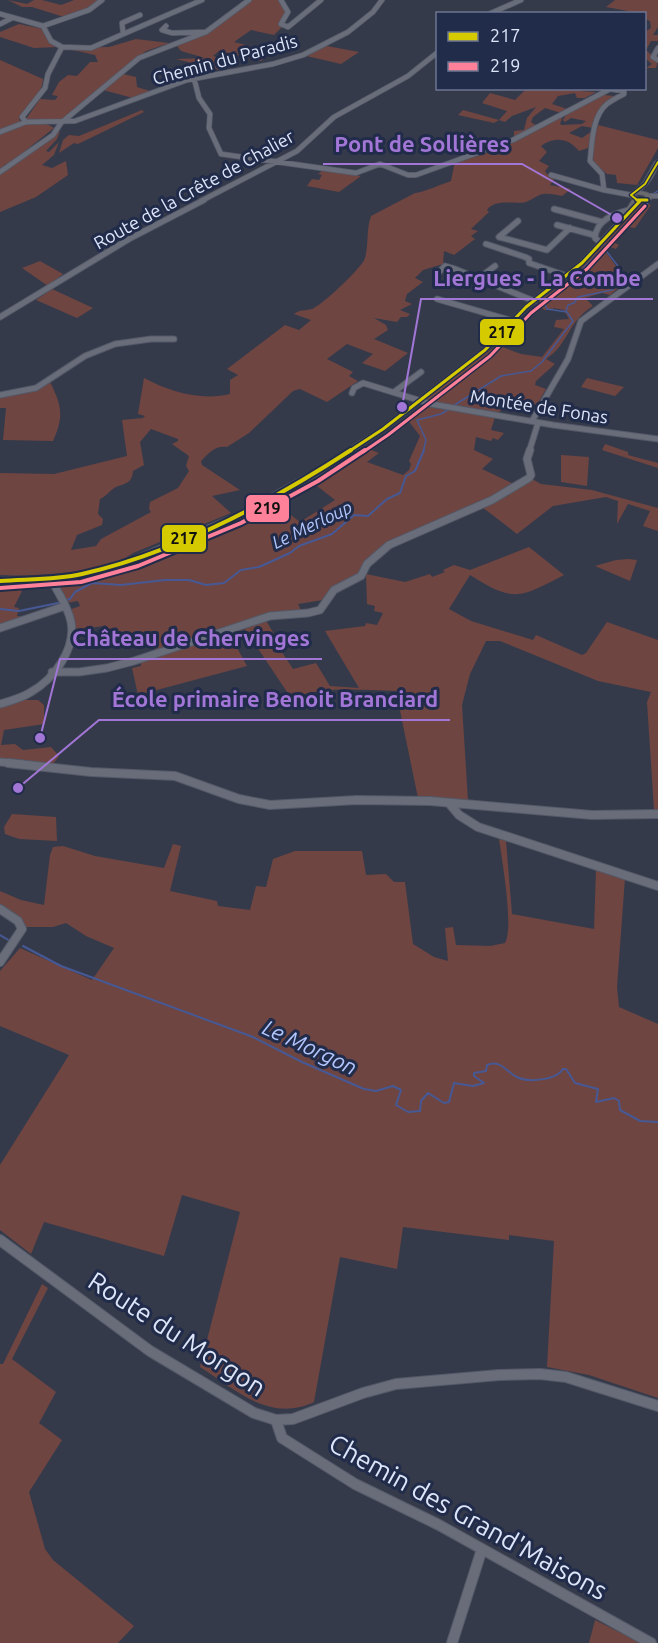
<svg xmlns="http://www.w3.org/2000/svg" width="658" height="1643" viewBox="0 0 658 1643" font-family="Ubuntu,sans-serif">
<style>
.green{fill:#6e4541;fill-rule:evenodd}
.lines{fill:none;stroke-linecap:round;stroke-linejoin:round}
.stream-far1{stroke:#465995;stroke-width:1.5}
.stream{stroke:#465995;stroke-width:2}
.minor-far4-casing{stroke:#545968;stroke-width:6}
.minor-far3-casing{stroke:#545968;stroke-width:7}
.minor-far2-casing{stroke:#545968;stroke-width:9}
.minor-far1-casing{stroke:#545968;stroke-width:10}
.minor-casing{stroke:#545968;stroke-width:12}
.major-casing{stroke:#545968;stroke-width:2}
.minor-far4{stroke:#696d7a;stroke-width:4.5}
.minor-far3{stroke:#696d7a;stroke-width:5}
.minor-far2{stroke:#696d7a;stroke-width:7}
.minor-far1{stroke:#696d7a;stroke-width:8}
.minor{stroke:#696d7a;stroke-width:10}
.major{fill:#6b6b6c;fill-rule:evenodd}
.bus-1-far2-casing{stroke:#212b4a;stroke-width:4.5}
.bus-1-far1-casing{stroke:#212b4a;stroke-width:6}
.bus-1-casing{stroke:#212b4a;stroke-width:8}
.bus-2-far1-casing{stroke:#212b4a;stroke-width:6}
.bus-2-casing{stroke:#212b4a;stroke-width:8}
.bus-1-far2{stroke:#d5c900;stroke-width:2}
.bus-1-far1{stroke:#d5c900;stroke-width:3}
.bus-1{stroke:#d5c900;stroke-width:4}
.bus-2-far1{stroke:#ff8099;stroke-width:3}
.bus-2{stroke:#ff8099;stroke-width:4}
.labels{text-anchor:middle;stroke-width:6;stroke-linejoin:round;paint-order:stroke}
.far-street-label{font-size:18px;fill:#dde5f9;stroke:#212b4a}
.far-water-label{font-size:18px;font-style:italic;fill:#b2c6fd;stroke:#212b4a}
.water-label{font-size:22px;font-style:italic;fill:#b2c6fd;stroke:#212b4a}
.near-street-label{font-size:26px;fill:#dde5f9;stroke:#212b4a}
.leader{fill:none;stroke:#a276d6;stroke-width:2}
.callout-dot{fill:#a276d6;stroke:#212b4a;stroke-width:2}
.callout-label{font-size:22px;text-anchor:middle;font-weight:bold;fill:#a276d6;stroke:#212b4a;stroke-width:6;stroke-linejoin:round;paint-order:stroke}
.line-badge{stroke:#212b4a;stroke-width:2}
.pale-badge-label{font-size:16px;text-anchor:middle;font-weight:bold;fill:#111}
</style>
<rect width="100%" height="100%" fill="#353a4b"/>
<path class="green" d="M8,0L27,4L34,0H42L61,5L74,0H99L92,5L90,9L64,17L32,7H22Z
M252,0H279L288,12L279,24L282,27L274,35L251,30L234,42L270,51L264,54L267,56L261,61L219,51L213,56L233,62L220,70L176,59L205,58L181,51L177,46L210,31Z
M615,0H658V27L653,35H658V41H651L646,50L658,61L656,68H646L652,64L645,58V32L651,28L650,21L645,19L644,14L606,7Z
M19,24L43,29L49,42L58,47L34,48L0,37V32Z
M202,32L146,51L59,122L26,119L40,99L55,100L58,96L52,95L59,82L68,75L77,76L90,62H98L95,55L64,48L109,47L136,39L169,43Z
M327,46L359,52L341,64L302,55Z
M0,60L43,79C42,97 27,103 19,119L21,122L0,131Z
M123,74L136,77L137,87L153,92L133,98L103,90Z
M581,88V91L596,92L585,98H577L575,93L558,96L552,104L567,109L561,113L545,108L533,117L531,122L537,126L514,138V131L524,130L527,118L536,107L512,116L505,122L499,120L494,123L458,115L463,110L499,120L507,111L482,103L490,93L515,100L526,89Z
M603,95L615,96L604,103L593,128L582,126L569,133L582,138L592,131L588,148L579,151C569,138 554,136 541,146L547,152L539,161L549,166L545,171L548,175L555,178L550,185L571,189L562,196C556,195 549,193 543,194C537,195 532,200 526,202C514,205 496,198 487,210L489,212L471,229L478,231L471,236L475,239L454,255L444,251L443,264L423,270L415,278L423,282L407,294L405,301L412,304L400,310L410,314L407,317H401L397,322L374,318L386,325L388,330L374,339L408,353L385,371L362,363L373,354L347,344L327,359L353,372L349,376L358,381L327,402L300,389L293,391L249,433L227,447C215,445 209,453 201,461L202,465L240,490L212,496L231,513L133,553C108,573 32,577 0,575V473L54,474L127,456L122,420L143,418L145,416L138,414L144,378C170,392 202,401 230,394V380L238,375L227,369L285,325L299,330L311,320L294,314C300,309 305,311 312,309C321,306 363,267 365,258C369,243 366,230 371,216L415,193C422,193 442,184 451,181L455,161L483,155L563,116L560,124L562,125L582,124L586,121L571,118L565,122L563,120L566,115ZM151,429L178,439V441L172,444L189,456L186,466L189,471L178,488L150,502L149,509L151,512L101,539L96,546L71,550L77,535L102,525L103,519L98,514L100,499C107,496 110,490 116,487C125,483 132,484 133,471L144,465L140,442Z
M142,110L144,112L78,144L74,143L59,153L63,140L69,135L79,136Z
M26,124H47L54,128L25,151H27L8,165L4,164L6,166L0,170V134Z
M598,125L658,140V148L637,185L617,183L616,175L607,174L593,162L594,139Z
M60,131L57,139L46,151L49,152L59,142L54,155L42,165L52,168L66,161L68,175L36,197L0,212V174Z
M323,170L361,176L339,192L307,186L312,179L319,180L322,175L318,174Z
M645,203L651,205L635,228L628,227L615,243L619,245L616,249L610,247L606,252L623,276L621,283L623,284L610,295L602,293L585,298L593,306C567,322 569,344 546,359L555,364L536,381L535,385L546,389L537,405L521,401L511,408H503L498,413L426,401L425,398L497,345L521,354L542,357L564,329L554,327L556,320L569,319L564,310L553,308V310H544L539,304L540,300L570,279L574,280L583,271L579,270L641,204Z
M40,261L63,274L48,286L22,268Z
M52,289L93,308L77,318L36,300Z
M587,378L624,387L615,396L581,387Z
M50,382C62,406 64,416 53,441L3,440L6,408H0V397L28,393Z
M429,407L495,417L491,430L504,433L498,440L493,438L491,441L476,437L474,450L493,459L482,469L514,484L496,496L394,540L369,559L358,576L333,587L323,600L298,604L301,610L298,611L247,620L155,650L149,633L106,638L104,626L73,630L69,610L80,606L78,601L66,603L57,583L109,574L245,521L278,505L300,522L335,500L312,482L364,447L379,453L367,462L403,475L409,470L411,464L409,461L420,436L407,419Z
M605,444L628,452V455L658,463V468L602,450Z
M561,455L589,457L587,486L561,482Z
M532,479L541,484L592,490L658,508V531L643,526L650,511L628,504L617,524L618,501L606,497L553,506L517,534L482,507Z
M529,547L564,575C520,598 514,603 470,575L449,609L471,621L533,640L536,635L582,655L586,653L607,622L658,640V810H654L647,702L651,692L598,681L500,641H486L470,674L462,705L468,800L418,798L396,691C360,690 325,686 291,698L245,629L230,635L247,666L138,695L132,668L141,666V662L265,619L277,639L274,640L293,669L316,663L330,686L359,688L325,631L365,626L366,623L377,625L383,613L374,611L375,606L367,604L366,574L405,582L430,574L432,577L445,572L443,570L454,565L470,570Z
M629,559L637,560L630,581L595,566L616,560Z
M0,585L16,586L22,591L14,607L19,608L17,616L24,617L0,625Z
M23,700H38L44,705V724L4,730L1,745L15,744L23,750L51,747L59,756L53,764L0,759V707Z
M12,814L56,817L57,841L19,839L5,834L4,827Z
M499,839L506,841L512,914L594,929L596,869L625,878L617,987L619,1007L658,1024V1398L589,1375L547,1367L554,1241L509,1235V1240L403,1227L397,1269L340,1257L314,1402C270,1423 236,1390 200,1367L240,1212L182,1195L164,1256L44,1222L31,1254L0,1230V1165L69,1055L0,1026V971L20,948L92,980L114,948L86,936L66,923L53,927H27L0,905V891L21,900L44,905L50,855L53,847L63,846L95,856L164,868L173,844L181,846L170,891L217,901L218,906L250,910L256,886L266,887L273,859L295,851H362L366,875L386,874L394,882H405L413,944L434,957L448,961L445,928L453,927L456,945L490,946L505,943C514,928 502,860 499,839Z
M42,1284L48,1288L12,1359L56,1392L39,1423L62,1440L29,1492L45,1549L53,1560L134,1626L118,1643H0V1364H3Z
M595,1620L641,1643H589Z"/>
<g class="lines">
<path class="stream-far1" d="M653,194L658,191
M566,311L568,305L574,303L578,297L612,290L625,279L624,274L604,248
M453,406L501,376L531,371L542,362L573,321L567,312L547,309L544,302L569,283L648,203
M423,452L426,440L417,420L441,414L449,409"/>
<path class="stream" d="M0,609L19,611L58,603L70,599L75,592L92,583L121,585L165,580H189L206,585L224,583L241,570L259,567L290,553L299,546L332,534L354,515L368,516L387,499L400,493L406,476L415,471L424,450
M0,935L12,942
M23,946L61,966L253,1037L302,1062L364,1089L376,1091L393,1086L401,1090L396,1105L408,1112L420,1111L421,1101L428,1093L444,1103L449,1102L454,1083L473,1086L484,1083L474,1076V1073L486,1071L487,1065C501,1059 506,1072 517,1077C528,1083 557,1080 563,1069H566L575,1083L598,1089L596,1102L614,1098L619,1101L620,1110L640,1121L658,1122"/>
<g class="minor-far4-casing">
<path id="minor-far4" d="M281,0L288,12L281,24L288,27L321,0
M0,14L43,26L51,41L62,47L91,48L202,0
M489,14L521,0
M0,24L12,18
M43,26L89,10L102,0
M166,26L162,30L172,33L206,32
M123,32L122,23L140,15
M658,48L653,57L658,60
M194,78L199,98L210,114L209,128L221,154L356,173L380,164L408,175H416L513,140L610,89L624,91V94C618,97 612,100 607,104C592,116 592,144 590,161L602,174L604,190L631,195
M26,122L22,117L45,88L48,74L62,47
M0,132L26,122L75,121L187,80L273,64L303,55L348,32L373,12L382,0
M0,172L53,135L61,123L139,58L206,32L249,0
M551,175L604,190
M649,196H658
M201,201L297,151L334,117L408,76L438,52"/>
</g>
<g class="minor-far3-casing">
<path id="minor-far3" d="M554,209L602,222
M518,221L499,237L547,250L570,228
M557,225L594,235
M601,243L595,238C596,220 614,214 629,210
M486,244L525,257L529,259V263L567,276
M439,272L445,266L455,269L534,301
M479,278L495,266
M437,299L513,321
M0,317L129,239L204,200
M394,392L421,372
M352,393L354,388L363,383L431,404L553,425L658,439
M0,395L36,388L85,356L115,344L151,339H174
M532,421L568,359L581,321L658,264
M529,452L538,423"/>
</g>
<g class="minor-far2-casing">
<path id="minor-far2" d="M0,628L65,606
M52,672H79L107,668L134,661L270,616L308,613L320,610L334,590L361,576L367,564L389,545L492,500L529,478L531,475L527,459L530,450
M0,704C10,701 22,698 31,692C54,679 76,649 71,622C68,606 58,593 51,579
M0,762L22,764"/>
</g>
<g class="minor-far1-casing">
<path id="minor-far1" d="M8,763L91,772L175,776L239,799L270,805L357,800L430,801L592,815L658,814
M449,803L459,815L478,827L658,886
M0,909L18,921L22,929L0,962"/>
</g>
<g class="minor-casing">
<path id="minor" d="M0,1240L150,1351L254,1413L276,1420L293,1419L363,1393L396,1384L499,1375L540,1374L566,1377L658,1406
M276,1420L282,1438L355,1484L439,1525L651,1643
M452,1643L482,1549"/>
</g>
<g class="major-casing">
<path id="major" d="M658,160C658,172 649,184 640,191L648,193L652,198L651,199L640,203L637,202L627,217L584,264L528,308L487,351L385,430L317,476L241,518L139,561L80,578L36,583L0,584V578L36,577L80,573L133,557L235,514L311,472L381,428L483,349L524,306L580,262L623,215L633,199L628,196L643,183L655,162ZM637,194L644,195L646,197L640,199L635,196Z"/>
</g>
<use href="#minor-far4" class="minor-far4"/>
<use href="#minor-far3" class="minor-far3"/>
<use href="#minor-far2" class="minor-far2"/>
<use href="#minor-far1" class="minor-far1"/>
<use href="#minor" class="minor"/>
<use href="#major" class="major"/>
<g class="bus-1-far2-casing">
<path id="bus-1-far2" d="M647,200H637L631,195L645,184L658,162"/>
</g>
<g class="bus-1-far1-casing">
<path id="bus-1-far1" d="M637,200H647
M348,452L383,429L485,350L526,307L582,263L640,201"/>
</g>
<g class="bus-1-casing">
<path id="bus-1" d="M0,581C27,579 56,580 82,574C175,553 271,502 351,450"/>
</g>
<g class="bus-2-far1-casing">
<path id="bus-2-far1" d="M363,452L388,435L490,356L531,313L587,269L645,206"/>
</g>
<g class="bus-2-casing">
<path id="bus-2" d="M0,588L81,582L138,566L241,523L318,481L365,450"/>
</g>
<use href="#bus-1-far2" class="bus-1-far2"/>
<use href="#bus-1-far1" class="bus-1-far1"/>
<use href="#bus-1" class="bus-1"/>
<use href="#bus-2-far1" class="bus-2-far1"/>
<use href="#bus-2" class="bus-2"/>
</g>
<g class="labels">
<g class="far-street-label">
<text transform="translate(225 60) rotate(-15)" y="6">Chemin du Paradis</text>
<text transform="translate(194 190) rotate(-29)" y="6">Route de la Crête de Chalier</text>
<text transform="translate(539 407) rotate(9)" y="6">Montée de Fonas</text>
</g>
<g class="far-water-label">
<text transform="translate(312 525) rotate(-26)" y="6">Le Merloup</text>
</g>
<g class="water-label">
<text transform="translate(310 1047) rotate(25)" y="8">Le Morgon</text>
</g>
<g class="near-street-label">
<text transform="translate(177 1334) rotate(33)" y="9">Route du Morgon</text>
<text transform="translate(468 1517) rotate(29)" y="9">Chemin des Grand'Maisons</text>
</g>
</g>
<path class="leader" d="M617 218L522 164H323M402 407L421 299H653M40 738L60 659H322M18 788L99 720H450"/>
<g class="callout-dot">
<circle cx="617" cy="218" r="6"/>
<circle cx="402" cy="407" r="6"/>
<circle cx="40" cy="738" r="6"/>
<circle cx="18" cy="788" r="6"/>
</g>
<g class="callout-label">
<text x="422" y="152">Pont de Sollières</text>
<text x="537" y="286">Liergues - La Combe</text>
<text x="191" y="646">Château de Chervinges</text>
<text x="275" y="707">École primaire Benoit Branciard</text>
</g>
<g class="line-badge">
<rect x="479" y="318" width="46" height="28" rx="6" fill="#d5c900"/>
<rect x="245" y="494" width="45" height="29" rx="6" fill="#ff8099"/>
<rect x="161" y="524" width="46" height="29" rx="6" fill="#d5c900"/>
</g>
<g class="pale-badge-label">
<text x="502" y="338">217</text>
<text x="267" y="514">219</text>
<text x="184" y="544">217</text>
</g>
<rect x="436" y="12" width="210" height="78" fill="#212b4a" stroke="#6c7590" stroke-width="1.5"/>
<rect x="448" y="32" width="30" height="9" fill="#d5c900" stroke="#6c7590" stroke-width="1.5"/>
<text x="490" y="42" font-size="18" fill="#dde5f9">217</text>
<rect x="448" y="62" width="30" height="9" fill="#ff8099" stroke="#6c7590" stroke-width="1.5"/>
<text x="490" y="72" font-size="18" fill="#dde5f9">219</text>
</svg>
